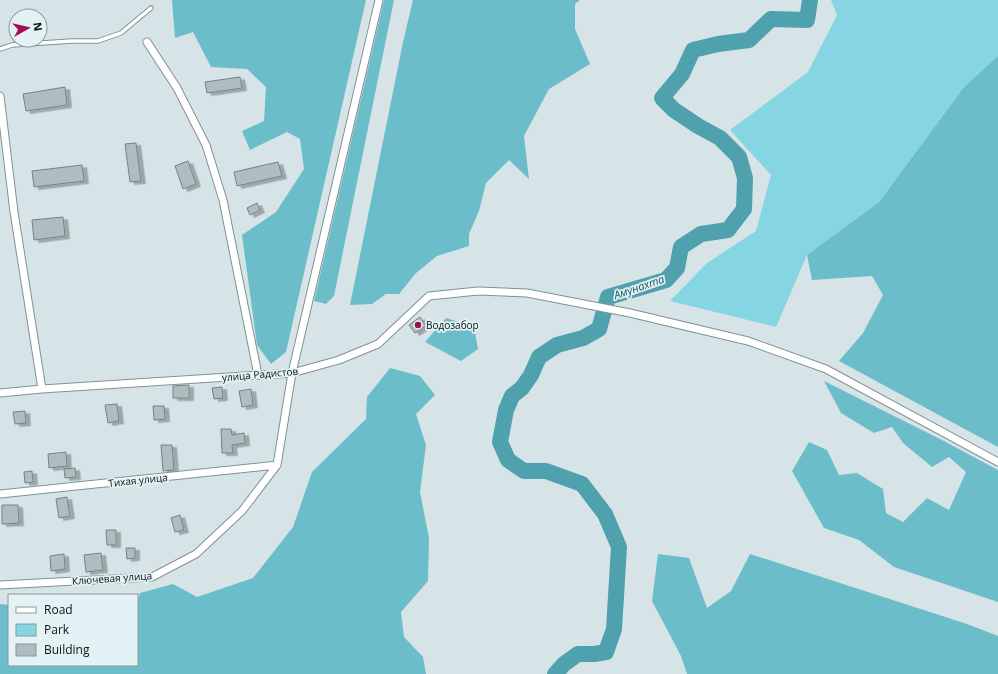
<svg xmlns="http://www.w3.org/2000/svg" width="998" height="674" viewBox="0 0 998 674" font-family="'Open Sans',sans-serif">
<style>
.green{fill:#85d5e2}
.forest{fill:#6cbdca}
.lines{fill:none;stroke-linecap:round;stroke-linejoin:round}
.river{stroke:#4fa1ae;stroke-width:16}
.building{fill:#afbdc0;stroke:#758285;filter:url(#shadow)}
.service-casing{stroke:#839193;stroke-width:5.5}
.minor-casing{stroke:#839193;stroke-width:9}
.service{stroke:#fff;stroke-width:3.5}
.minor{stroke:#fff;stroke-width:7}
.poi-dot{fill:#a11057;stroke:#e3f2f4;stroke-width:1.5}
.labels{text-anchor:middle;stroke-width:3.5;stroke-linejoin:round;paint-order:stroke}
.poi-label{font-size:10px;fill:#0c1112;stroke:#e3f2f4;text-anchor:start}
.street-label{font-size:10px;fill:#0c1112;stroke:#e3f2f4}
.water-label{font-size:11px;font-style:italic;fill:#0d555f;stroke:#e3f2f4}
</style>
<defs>
<filter id="shadow"><feDropShadow dx="4.5" dy="2.5" stdDeviation="0" flood-color="#0004"/></filter>
</defs>
<rect width="100%" height="100%" fill="#d6e4e7"/>
<path class="green" d="M831,0H998V56L964,87L879,202L807,255L776,327L670,301L707,263L756,231L771,175L730,130L808,72L837,15Z"/>
<path class="forest" d="M172,0H366L286,352L271,364L257,345L242,235L276,212L304,169L300,139L287,132L250,150L242,131L264,121L266,87L247,69L211,67L193,32L175,38Z
M384,0H394L334,296L326,304L314,301Z
M413,0H580L575,4V29L590,64L549,89L524,136L529,179L509,160L486,183L479,211L469,234V246L437,256L416,273L399,294H386L372,304L350,305L403,42Z
M998,56V447L839,361L863,333L883,295L872,276L812,280L807,255L879,202L964,87Z
M446,318L474,327L478,349L461,361L425,342Z
M390,368L420,376L435,395L416,414L426,445L420,492L429,538L428,581L401,612L404,637L423,657L426,674H0V604L9,605V665H137V603L140,593L173,584L197,597L253,578L293,527L312,472L366,419L367,397Z
M824,381L942,440L998,470V602L894,567L859,540L824,528L792,471L809,442L827,450L839,475L857,473L883,489L886,513L903,522L927,498L949,510L966,472L949,457L932,467L903,443L892,427L874,433L841,413Z
M658,554L689,558L707,608L731,591L750,554L967,624L998,636V674H687L681,656L652,601Z"/>
<g class="lines">
<path class="river" d="M555,674L564,664L578,654H594L606,652L614,629L619,547L605,514L582,484L546,471H524L508,460L500,442L506,410L512,396L522,388L531,375L539,357L557,345L583,338L599,329L608,297L666,280L677,268L681,247L701,234L728,230L744,209L745,178L739,157L720,138L698,126L674,110L662,98L682,74L693,50L718,44L749,40L771,19L807,20L810,0"/>
</g>
<path class="building" d="M240,77L242,88L207,93L205,82Z
M65,87L67,105L26,111L23,94Z
M136,143L141,181L130,182L125,144Z
M188,161L196,184L183,189L175,166Z
M278,162L282,176L237,186L234,172Z
M82,165L84,181L34,187L32,171Z
M257,203L260,210L250,215L247,208Z
M63,217L65,236L34,240L32,220Z
M420,317L426,326L415,333L409,325Z
M189,385V398H173V386Z
M222,387L223,398L214,399L212,388Z
M251,389L253,405L242,407L239,391Z
M117,404L119,421L108,423L105,405Z
M153,406H164L165,419L154,420Z
M25,411L26,423L15,424L13,412Z
M221,429H231L232,435L244,433L245,443L232,445L233,453H222Z
M161,445H172L174,470L163,471Z
M66,452L67,466L49,468L48,454Z
M75,468L76,477L65,478L64,469Z
M32,471L33,482L25,483L24,472Z
M67,497L70,516L59,518L56,499Z
M2,505H18L19,523L2,524Z
M180,515L184,530L175,532L171,518Z
M106,530H116V545H107Z
M126,548H135V558L127,559Z
M101,553L103,570L86,572L84,555Z
M64,554L65,569L51,571L50,556Z"/>
<g class="lines">
<g class="service-casing">
<path id="service" d="M0,49L12,45L72,41H98L121,33L151,8"/>
</g>
<g class="minor-casing">
<path id="minor" d="M147,42L177,88L206,145L223,200L258,375
M0,96L14,212L42,389
M0,393L42,389L292,373L339,360L378,344L429,296L478,291L527,293L630,313L748,341L826,369L998,462
M0,494L277,465
M0,585L152,577L196,554L242,511L277,465L292,373L379,0"/>
</g>
<use href="#service" class="service"/>
<use href="#minor" class="minor"/>
</g>
<circle class="poi-dot" cx="418" cy="325" r="4"/>
<g class="labels">
<g class="poi-label">
<text x="426" y="329">Водозабор</text>
</g>
<g class="street-label">
<text transform="translate(260 374) rotate(-5)" y="4">улица Радистов</text>
<text transform="translate(138 480) rotate(-6)" y="4">Тихая улица</text>
<text transform="translate(112 578) rotate(-4)" y="4">Ключевая улица</text>
</g>
<g class="water-label">
<text transform="translate(639 287) rotate(-19)" y="4">Амунахта</text>
</g>
</g>
<rect x="8" y="594" width="130" height="72" fill="#e3f2f4" stroke="#8d989a"/>
<rect x="16" y="607" width="20" height="6" fill="#ffffff" stroke="#8d989a"/>
<text x="44" y="614" font-size="12" fill="#0c1112">Road</text>
<rect x="16" y="624" width="20" height="12" fill="#85d5e2" stroke="#8d989a"/>
<text x="44" y="634" font-size="12" fill="#0c1112">Park</text>
<rect x="16" y="644" width="20" height="12" fill="#afbdc0" stroke="#8d989a"/>
<text x="44" y="654" font-size="12" fill="#0c1112">Building</text>
<g transform="translate(28 28) rotate(82)"><circle r="19" fill="#e3f2f4" stroke="#8d989a"/>
<path d="M0-3L7 15L0 10L-7 15Z" fill="#a11057"/>
<text y="-6" font-size="11" font-weight="bold" text-anchor="middle" fill="#0c1112">N</text>
</g>
</svg>
